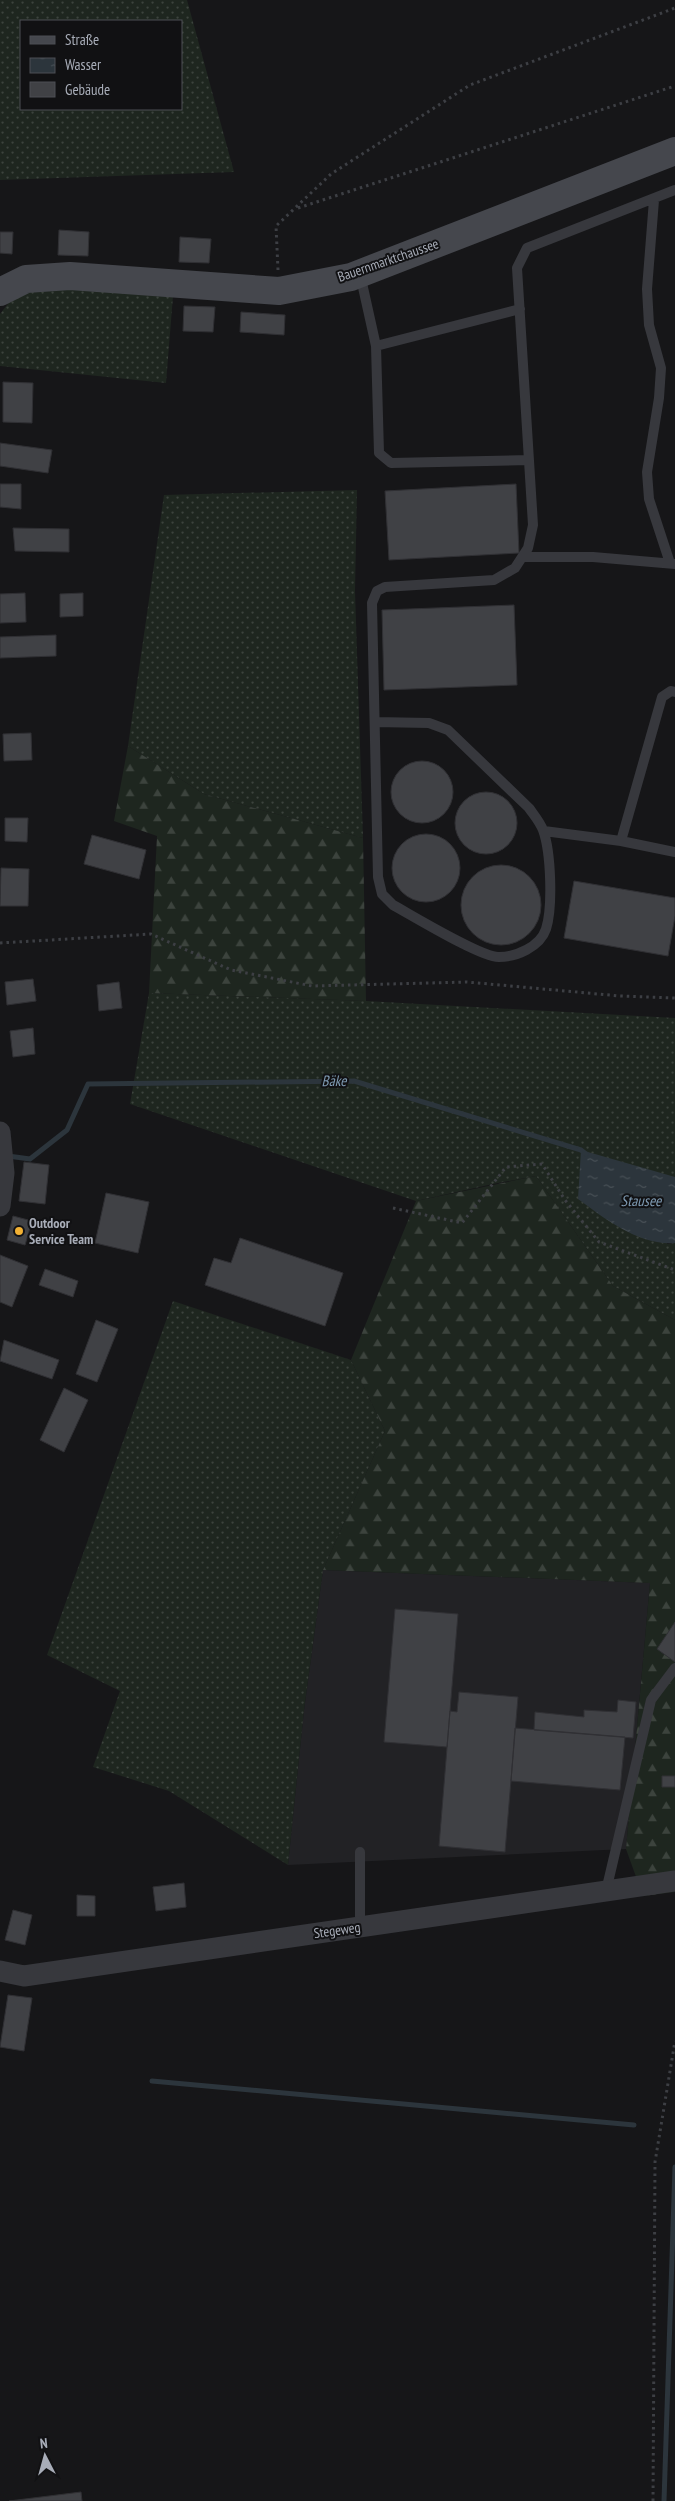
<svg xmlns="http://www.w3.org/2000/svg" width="675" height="2501" viewBox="0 0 675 2501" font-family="'PT Sans Narrow',sans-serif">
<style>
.built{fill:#222225}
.grass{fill:url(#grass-dots);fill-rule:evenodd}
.forest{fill:url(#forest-firs)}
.water{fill:url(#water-ripples)}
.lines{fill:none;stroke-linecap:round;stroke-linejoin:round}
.stream{stroke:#2c353c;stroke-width:5}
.building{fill:#404145;stroke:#303034}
.path{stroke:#3d3f44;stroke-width:3;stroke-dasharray:2.5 4;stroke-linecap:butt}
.lane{stroke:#37383d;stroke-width:10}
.street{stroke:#37383d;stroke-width:21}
.secondary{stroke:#45474d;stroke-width:28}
.poi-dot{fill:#f2b134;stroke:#111113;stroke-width:2}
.labels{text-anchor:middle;stroke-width:4;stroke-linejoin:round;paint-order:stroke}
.street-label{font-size:14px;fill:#a8adb8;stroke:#111113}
.poi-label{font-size:14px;font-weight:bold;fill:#a8adb8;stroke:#111113;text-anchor:start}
.water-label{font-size:15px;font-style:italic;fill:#7f9bb3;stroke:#111113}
</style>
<defs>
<pattern id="grass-dots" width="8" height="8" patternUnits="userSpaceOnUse" patternTransform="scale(1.25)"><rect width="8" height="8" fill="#1e261f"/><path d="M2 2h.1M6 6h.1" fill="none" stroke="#3c433d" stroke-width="1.8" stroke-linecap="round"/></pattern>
<pattern id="forest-firs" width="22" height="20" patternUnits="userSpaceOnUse" patternTransform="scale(1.25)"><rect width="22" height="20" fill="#1e261f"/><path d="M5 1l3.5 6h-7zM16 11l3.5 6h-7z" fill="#3c433d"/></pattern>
<pattern id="water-ripples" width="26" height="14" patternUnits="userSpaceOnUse" patternTransform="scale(1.25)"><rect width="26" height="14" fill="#2c353c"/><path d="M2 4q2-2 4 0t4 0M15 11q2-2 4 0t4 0" fill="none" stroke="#485056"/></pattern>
</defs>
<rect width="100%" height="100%" fill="#161618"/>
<path class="built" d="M323,1570L650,1583L626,1849L288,1865L304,1710Z"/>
<path class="grass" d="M0,0H187L234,172L0,180ZM21,21H181V109H21Z
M44,285L173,296L166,383L0,366V314L10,301Z
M357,490L355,591L363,838L204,794L128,746L164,495Z
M149,993L366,1001L675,1018V1177H673L667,1244L675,1243V1320L613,1286L536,1176L493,1184L416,1201L130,1104Z
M173,1301L351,1360L385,1431L323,1570L304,1710L288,1865L169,1791L93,1767L120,1691L47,1655Z"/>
<path class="forest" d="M128,746L204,794L363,838L366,1001L149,993L157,836L114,821Z
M536,1176L613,1286L675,1320V1892L643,1896L626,1849L650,1583L323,1570L385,1431L351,1360L416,1201Z"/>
<path class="water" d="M581,1150L675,1177V1243C640,1246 605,1219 578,1199Z"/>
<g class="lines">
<path class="stream" d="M8,1156L30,1159L67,1130L88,1084L354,1081L581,1150L586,1154
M152,2081L634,2125
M664,2501L675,2167"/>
</g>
<path class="building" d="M59,230L89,232L88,256L58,255Z
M0,232H13L12,254L0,253Z
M180,237L211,239L209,263L179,262Z
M184,306L215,307L213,332L183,331Z
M241,312L285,315L284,335L240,332Z
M3,382L33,383L32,423L3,422Z
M0,443L52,450L48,473L0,466Z
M0,484H21V509L0,507Z
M516,484L519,553L389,560L385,491Z
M13,528L69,529V552L15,551Z
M25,593L26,622L0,623V594Z
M83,593V616L60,617V594Z
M514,605L517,685L384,690L382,610Z
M56,635V656L0,658V637Z
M31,733L32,760L4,761L3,734Z
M391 792a31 31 0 1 1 62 0a31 31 0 1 1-62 0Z
M455 823a31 31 0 1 1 62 0a31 31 0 1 1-62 0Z
M5,818H28L27,842L5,841Z
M392 868a34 34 0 1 1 68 0a34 34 0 1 1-68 0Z
M92,835L146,850L139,879L84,864Z
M461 905a40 40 0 1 1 80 0a40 40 0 1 1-80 0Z
M1,868L29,869L28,906H0Z
M574,881L675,898V916L668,956L564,938Z
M33,979L36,1001L7,1005L5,982Z
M119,982L122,1008L99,1011L97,985Z
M33,1028L35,1054L13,1057L10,1031Z
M24,1162L49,1165L45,1204L19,1201Z
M106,1193L149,1202L138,1253L95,1243Z
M13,1216L32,1221L25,1245L7,1240Z
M240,1238L343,1273L325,1326L205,1285L214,1258L231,1263Z
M0,1255L28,1266L12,1307L0,1302Z
M45,1269L78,1281L73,1297L39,1285Z
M96,1320L118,1329L97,1382L76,1374Z
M4,1340L59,1360L52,1379L0,1361Z
M64,1388L88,1400L64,1452L40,1440Z
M395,1609L458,1614L447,1747L384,1742Z
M675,1622V1662L657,1649Z
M459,1692L518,1697L505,1852L439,1846L450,1711L457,1712Z
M618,1700L636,1702L633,1738L534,1730L535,1712L584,1717V1710L617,1712Z
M515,1728L625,1737L620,1790L511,1781Z
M662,1776H675V1787H662Z
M184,1883L186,1907L156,1911L153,1887Z
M77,1895L95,1896V1916H77Z
M13,1910L32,1915L25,1945L5,1940Z
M8,1995L32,1998L24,2051L0,2047Z
M81,2492L82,2501H9Z"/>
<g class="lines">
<path class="path" d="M298,208L675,86
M278,270L276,226L331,174L470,85L675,8
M0,943L151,934L231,970L312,986L467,982L620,996L675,998
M393,1208L462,1223L506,1167L542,1164L565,1200L599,1242L675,1270
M653,2501L655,2162L675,2041"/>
<path class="lane" d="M654,200L647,289L649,325L661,368L659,398L647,472L649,499L670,563
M360,274L376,346
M520,309L376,346L379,453L391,463L529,460
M522,557H593L675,564
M375,722L429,723L448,730L529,808C534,815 540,822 543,830C551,852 553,907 546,929C540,947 516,957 499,957C482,958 413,916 393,905L382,894L378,877L372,603L377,591L385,587L494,580L515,568L528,548L533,525L517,268L527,248L675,190
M544,831L621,841L675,852
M621,841L662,697L671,691L675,692
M360,1852V1927
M606,1891L651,1700L675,1668"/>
<path class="street" d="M0,1132L4,1173L0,1206
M0,1971L24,1976L675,1881"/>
<path class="secondary" d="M0,292L26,279L70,276L279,291L351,277L675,151"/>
</g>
<circle class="poi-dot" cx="19" cy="1231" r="5"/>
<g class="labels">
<g class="street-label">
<text transform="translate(388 260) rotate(-19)" y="5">Bauernmarktchaussee</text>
<text transform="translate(337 1930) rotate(-8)" y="5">Stegeweg</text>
</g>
<g class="poi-label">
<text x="29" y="1228">Outdoor<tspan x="29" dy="16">Service Team</tspan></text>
</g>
<g class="water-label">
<text transform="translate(334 1081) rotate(-1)" y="5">Bäke</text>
<text x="641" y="1206">Stausee</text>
</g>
</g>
<rect x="20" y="20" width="162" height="90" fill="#111113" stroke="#4d4f55"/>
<rect x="30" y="36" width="25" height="8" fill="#45474d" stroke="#4d4f55"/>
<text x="65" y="45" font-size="15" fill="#a8adb8">Straße</text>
<rect x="30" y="58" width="25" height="15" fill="url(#water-ripples)" stroke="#4d4f55"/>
<text x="65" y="70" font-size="15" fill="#a8adb8">Wasser</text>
<rect x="30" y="82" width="25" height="15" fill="#404145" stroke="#4d4f55"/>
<text x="65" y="95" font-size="15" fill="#a8adb8">Gebäude</text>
<g transform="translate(45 2456) rotate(354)" stroke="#111113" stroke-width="4" paint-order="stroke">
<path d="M0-4L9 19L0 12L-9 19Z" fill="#a8adb8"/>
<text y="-8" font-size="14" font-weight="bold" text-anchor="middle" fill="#a8adb8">N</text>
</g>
</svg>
